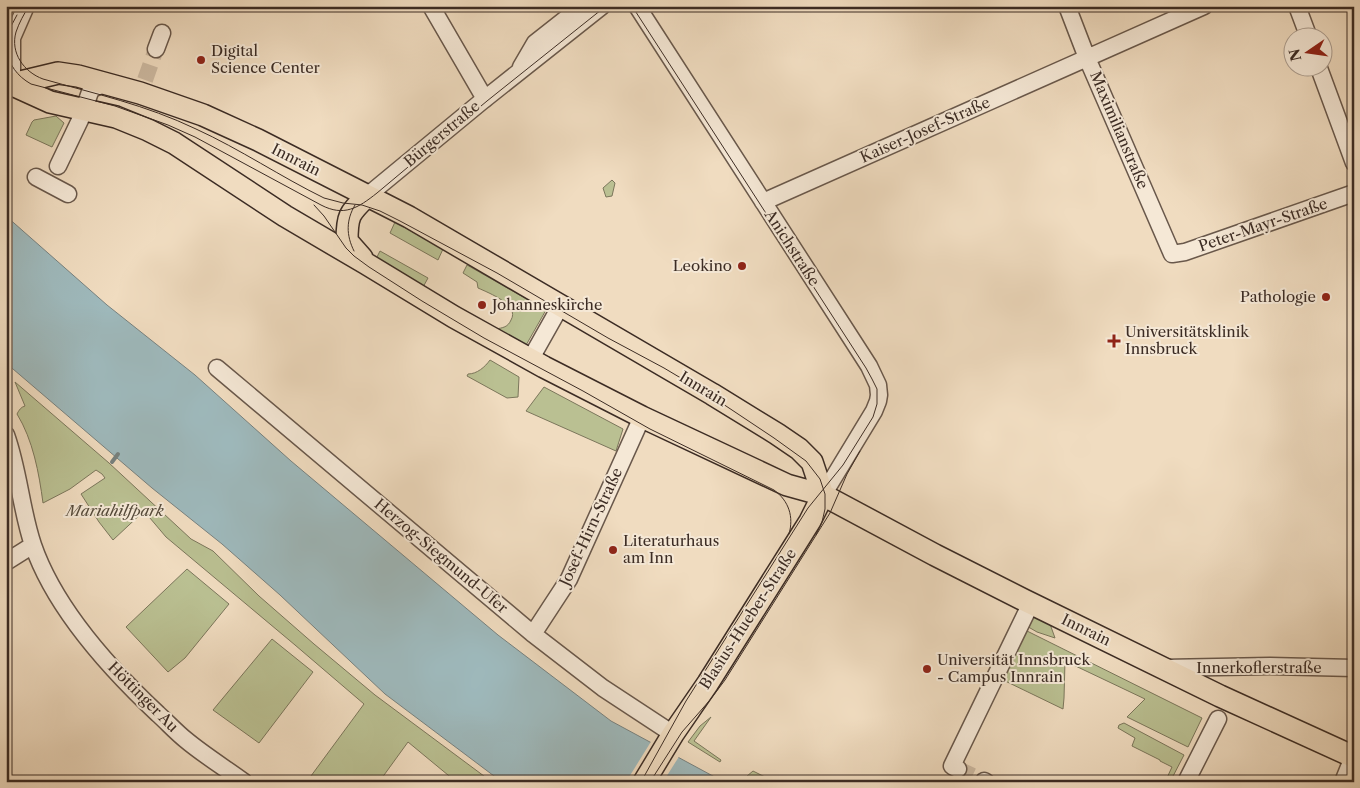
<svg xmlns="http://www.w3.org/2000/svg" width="1360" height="788" viewBox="0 0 1360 788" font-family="'Libre Caslon Text',serif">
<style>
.green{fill:#bac092;stroke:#7b765b}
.water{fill:#9eb9bc;stroke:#77817f}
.pier{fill:#f0dcc0}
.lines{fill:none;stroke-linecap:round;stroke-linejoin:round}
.stream{stroke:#77817f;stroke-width:4}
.minor-tunnel{stroke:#ccb9a1;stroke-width:16;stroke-dasharray:16 8;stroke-linecap:butt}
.minor-casing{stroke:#69584b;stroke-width:19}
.major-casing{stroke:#3c2c24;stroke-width:24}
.minor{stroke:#f5e8d6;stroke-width:16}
.major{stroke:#f0dcc0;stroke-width:21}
.tram{stroke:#3c2c24;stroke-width:1}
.poi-dot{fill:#8f2418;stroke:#f5e8d6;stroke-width:2}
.labels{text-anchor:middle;stroke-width:4;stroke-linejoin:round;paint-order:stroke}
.poi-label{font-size:15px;fill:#3c2c24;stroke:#f5e8d6;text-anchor:start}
.street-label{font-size:15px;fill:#3c2c24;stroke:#f5e8d6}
.park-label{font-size:15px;font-style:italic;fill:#554a3a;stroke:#f5e8d6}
</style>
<rect width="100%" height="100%" fill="#f0dcc0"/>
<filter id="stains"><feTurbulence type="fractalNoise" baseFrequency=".004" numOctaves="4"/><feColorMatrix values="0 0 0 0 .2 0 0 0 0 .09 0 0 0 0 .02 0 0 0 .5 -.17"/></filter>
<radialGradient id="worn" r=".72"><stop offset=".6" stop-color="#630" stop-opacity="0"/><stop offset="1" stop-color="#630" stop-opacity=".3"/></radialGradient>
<path class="green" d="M56,116L64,123L52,147L26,135L32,122L34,120Z
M612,180L615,183L612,196L606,197L603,188Z
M395,222L443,249L438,260L390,233Z
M380,251L428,278L422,289L375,261Z
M467,265L546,310L525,347L495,329C503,328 508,327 511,320C520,305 489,293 478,288L477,282L463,273Z
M490,360L519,377L518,397L507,398L467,376L468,374C477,374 485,367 490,360Z
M15,382L109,463L191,539L213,551L259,596L314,644L375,695L492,782H453L454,780L408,742L379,782H311L308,780L364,704L295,645L166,537L144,511L113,540L99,522L81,494L105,478L102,474L96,470L70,489L43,503C39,473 33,440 17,414C19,410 21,407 25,406Z
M544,387L623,429L616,451L526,411Z
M187,569L229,604L185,658L168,672L126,627Z
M1033,616L1050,624L1055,638L1037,632L1025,625Z
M1025,630L1202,718L1188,747L1127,717L1145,699L1065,661L1064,698L1063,709L1001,679Z
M272,639L313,672L259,743L213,710Z
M711,717L694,741L721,760L720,762L688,742L700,726Z
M1124,723L1184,755L1170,782H1165L1172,767L1160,761V760L1132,746L1135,738L1118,728L1119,725Z
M753,771L775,782H740Z"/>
<path class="water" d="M6,216L107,305L195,375L291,461L498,635L611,721L724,782H502L385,694L280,595L222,544L152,488L6,363Z"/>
<path class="pier" d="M652,740L680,755L663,782H626Z"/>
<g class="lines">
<path class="stream" d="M112,462L118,454"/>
<path class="minor-tunnel" d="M145,80L156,49
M958,769L984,781"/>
<g class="minor-casing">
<path id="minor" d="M431,6L485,99
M637,6L869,366L878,385L879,395L878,401L874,411L823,495
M1067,6L1087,58L1172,254L1185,252L1354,193
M1297,6L1309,38
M156,49L162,33
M521,67L535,43L582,6
M1319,68L1354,163
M12,84V38L26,6
M58,166L80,120L90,92L92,89L106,83
M36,177L68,194
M367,196L481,102L602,6
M763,202L1204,6
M530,360L561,305
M217,368L533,634L603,688L673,734
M6,435C19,471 21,510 33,545C55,609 110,669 158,714C167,722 176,732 186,740C204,755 225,768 244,782
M6,562L33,545
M533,634L569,579L642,417
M1164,668L1270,666L1354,668
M958,769L952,766L1031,603
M984,781L986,782
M1186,782L1218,719
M1343,782L1353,757"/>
</g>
<g class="major-casing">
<path id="major" d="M6,82L50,102L116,117L148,130L174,143L285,216L365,263L454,317L544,367L642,417L787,485L823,495L935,555L1024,600L1220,696L1354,757
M12,84L58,73L78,76L140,93L203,115L258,140L409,217L712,394L777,434L799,449L812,462L823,495
M362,258L347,241C347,216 349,213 367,196
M644,782L673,734L708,683L800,537L810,521L823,495"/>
</g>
<use href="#minor" class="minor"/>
<use href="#major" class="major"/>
<path class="tram" d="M29,6C24,14 19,23 16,32C10,53 24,72 43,79C96,94 146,105 196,129C240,149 281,177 324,198L343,203L362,205L380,211L400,221L497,273L608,338L664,368L711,396L774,438L806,461L820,479L825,494V509L822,522L816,535
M632,6L866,368L872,379L877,389V404L873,417L843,465L808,508L686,701L641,782
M6,43L9,30L17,15
M6,49C9,65 17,76 31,84L115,106L168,125L195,137L321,205C344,217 358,208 377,193L487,101L606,6
M314,205L324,216L346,248L354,256L369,267L422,301L484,338L583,391L650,429L774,490C789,501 794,517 789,534
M354,251C346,235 346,220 355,205
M650,782L682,732L710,700L725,680L830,513L847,474L860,451"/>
</g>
<g class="poi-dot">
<circle cx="201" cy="60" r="5"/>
<circle cx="742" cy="266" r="5"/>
<circle cx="1326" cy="297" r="5"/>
<circle cx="482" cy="305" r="5"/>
<path d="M1111.5 333.5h5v5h5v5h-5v5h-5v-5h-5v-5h5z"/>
<circle cx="613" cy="550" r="5"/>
<circle cx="927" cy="669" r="5"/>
</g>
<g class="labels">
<g class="poi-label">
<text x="211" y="56">Digital<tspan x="211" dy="17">Science Center</tspan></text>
<text x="732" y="271" text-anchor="end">Leokino</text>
<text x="1316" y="302" text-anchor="end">Pathologie</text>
<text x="492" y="310">Johanneskirche</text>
<text x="1125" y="337">Universitätsklinik<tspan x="1125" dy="17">Innsbruck</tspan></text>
<text x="623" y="546">Literaturhaus<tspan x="623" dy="17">am Inn</tspan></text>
<text x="937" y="665">Universität Innsbruck<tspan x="937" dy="17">- Campus Innrain</tspan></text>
</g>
<g class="street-label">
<text transform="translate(925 130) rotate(-24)" y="5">Kaiser-Josef-Straße</text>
<text transform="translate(1119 130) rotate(67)" y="5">Maximilianstraße</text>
<text transform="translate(442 134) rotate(-40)" y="5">Bürgerstraße</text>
<text transform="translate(296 160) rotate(27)" y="5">Innrain</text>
<text transform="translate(1263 225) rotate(-19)" y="5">Peter-Mayr-Straße</text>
<text transform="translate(792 248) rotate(57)" y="5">Anichstraße</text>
<text transform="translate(703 389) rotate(31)" y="5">Innrain</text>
<text transform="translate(591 527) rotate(-65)" y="5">Josef-Hirn-Straße</text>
<text transform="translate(441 556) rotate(40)" y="5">Herzog-Siegmund-Ufer</text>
<text transform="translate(748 619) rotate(-57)" y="5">Blasius-Hueber-Straße</text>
<text transform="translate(1086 630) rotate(26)" y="5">Innrain</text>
<text x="1259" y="673">Innerkoflerstraße</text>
<text transform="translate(143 697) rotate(45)" y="5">Höttinger Au</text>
</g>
<g class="park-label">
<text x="115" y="516">Mariahilfpark</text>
</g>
</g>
<rect width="1360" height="788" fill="none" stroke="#f0dcc0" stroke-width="25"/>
<rect x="8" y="8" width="1345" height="773" fill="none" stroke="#3c2c24" stroke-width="2.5"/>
<rect x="12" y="12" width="1335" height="763" fill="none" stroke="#3c2c24"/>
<g transform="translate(1308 52) rotate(257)"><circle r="24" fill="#f5e8d6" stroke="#ab9d8f"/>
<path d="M0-4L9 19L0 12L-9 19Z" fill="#8f2418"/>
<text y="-8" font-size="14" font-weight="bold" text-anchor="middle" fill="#3c2c24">N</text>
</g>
<rect width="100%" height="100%" filter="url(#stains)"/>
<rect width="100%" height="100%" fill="url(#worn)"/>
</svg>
